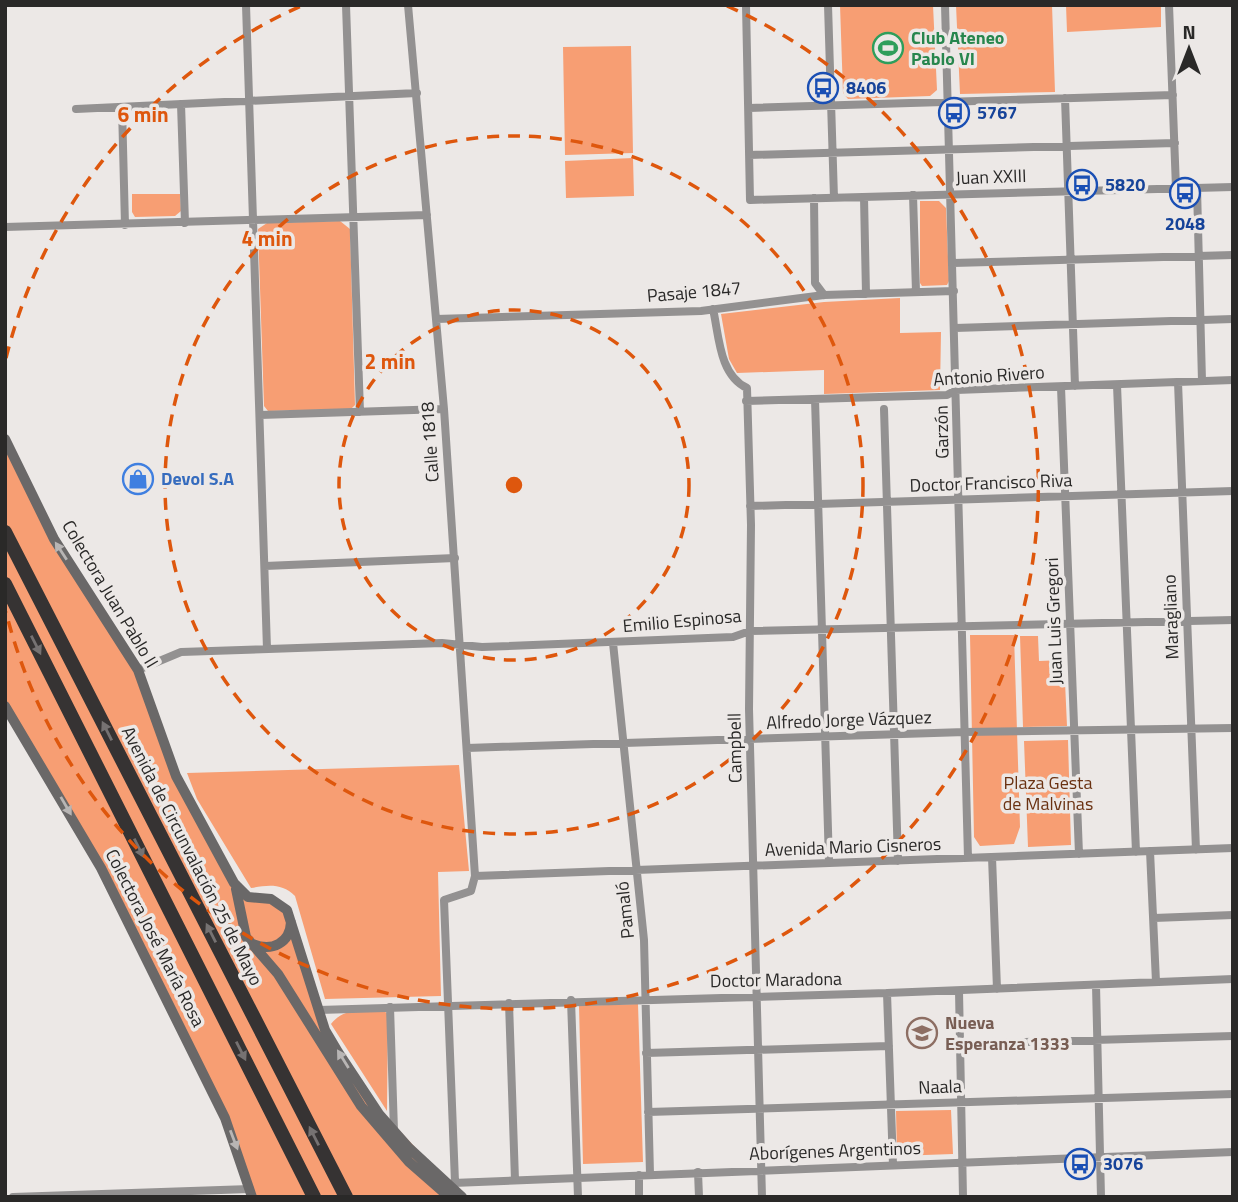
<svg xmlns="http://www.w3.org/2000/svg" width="1238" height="1202" viewBox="0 0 1238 1202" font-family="'Titillium Web',sans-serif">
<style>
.green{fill:#f79e73}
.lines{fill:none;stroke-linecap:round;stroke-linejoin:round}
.street{stroke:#939191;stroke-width:8}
.secondary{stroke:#6a6868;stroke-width:10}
.highway{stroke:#363333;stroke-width:14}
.oneway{fill:#b8b5b4}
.oneway2{fill:#767272}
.ring{fill:none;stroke:#de570d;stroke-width:3.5;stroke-dasharray:12 9}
.labels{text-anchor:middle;stroke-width:7;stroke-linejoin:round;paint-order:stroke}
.leisure-label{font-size:18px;font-weight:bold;fill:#27864d;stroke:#ece8e6;text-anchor:start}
.transit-label{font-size:18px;font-weight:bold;fill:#164399;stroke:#ece8e6;text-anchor:start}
.street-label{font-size:18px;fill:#2a2928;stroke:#ece8e6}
.shop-label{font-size:18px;font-weight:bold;fill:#366cbe;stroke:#ece8e6;text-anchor:start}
.park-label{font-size:18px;fill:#6a3111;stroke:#ece8e6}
.education-label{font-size:18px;font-weight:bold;fill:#785e54;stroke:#ece8e6;text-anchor:start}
.centre{fill:#de570d;stroke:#ece8e6;stroke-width:3.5}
.ring-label{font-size:21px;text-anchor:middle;font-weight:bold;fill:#de570d;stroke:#ece8e6;stroke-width:7;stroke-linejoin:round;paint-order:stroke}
</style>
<rect width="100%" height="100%" fill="#ece8e6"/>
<path class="green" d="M840,5H933L937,90L930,96L848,99L843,93Z
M956,5H1052L1055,92L960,94Z
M1066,5H1161V27L1067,32Z
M631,46L633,153L565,155L563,47Z
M633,158L634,196L566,198L565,161Z
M132,194H180L181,211L175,216L135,217L132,212Z
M920,201H939L946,208L949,281L947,285L922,286L920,283Z
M340,221L350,229L355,405L351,409L268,411L264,406L258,229L267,223Z
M900,298V333L941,332L940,390L824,394V370L737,373L729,359L721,314L824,302Z
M5,439L54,539L138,670L176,776L241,892L280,903L325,1030L365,1094L462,1197H252L243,1164L117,904L5,706Z
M970,635H1014L1020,827L1014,844L980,846L974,837Z
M1020,636H1038L1039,661L1064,660L1067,726L1023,727Z
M1068,740L1071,845L1028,847L1024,741Z
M459,765L469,871L438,872L441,996L325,999L295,896C282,883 268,885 251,888L197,799L187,773Z
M638,1004L643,1162L583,1164L579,1006Z
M384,1011L388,1014L387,1111L331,1024C344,1007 365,1011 384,1011Z
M951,1110L953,1154L897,1156L896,1111Z"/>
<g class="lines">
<path class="street" d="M246,5L267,649
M346,5L360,412
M408,5L444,409L475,876L471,891L444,900L455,1182
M746,5L750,200L1233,187
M828,5L834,198
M945,5L968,858
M1169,5L1176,188
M1065,98L1075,386
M181,104L185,223
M122,107L125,225
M749,108L1173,95
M76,109L417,93
M749,155L1175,143
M1197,188L1202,381
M913,195L916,292
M864,197L866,294
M814,198L815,283L824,295
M5,227L427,215
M953,263L1233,255
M713,309C719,335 719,375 747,388L751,525L749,709L762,1197
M436,319L701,311L824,295L954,291
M955,328L1233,319
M1178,382L1196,850
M1117,385L1136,852
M1061,387L1079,854
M815,399L829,863
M746,401L947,395L956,390L1233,380
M884,409L898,861
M260,415L444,409
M750,506L1233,491
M265,566L455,558
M613,643L644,940L650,1174
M138,670L181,652L442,643L482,647L733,637L750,631L1233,620
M467,748L965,732L1233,728
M1150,851L1156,982
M992,857L997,989
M475,876L1233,848
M1154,918L1233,915
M1096,985L1101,1197
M959,991L963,1197
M887,993L893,1165
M571,1000L578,1197
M509,1003L515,1180
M390,1007L394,1131
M319,1010L887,993L1233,979
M960,1044L1233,1036
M646,1053L889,1046
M648,1112L1233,1094
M698,1172L699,1197
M639,1175V1197
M453,1183L1233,1152
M13,1197L250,1189"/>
<path class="secondary" d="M5,439L54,539L138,670L176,776L234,883L248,897L271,899L287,910L325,1030L338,1052L379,1114L409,1148L462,1197
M5,706L101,868L225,1118L252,1197
M236,889L246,937L278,974L361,1106L409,1162L449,1197
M253,944C272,952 290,943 291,922"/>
<path class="highway" d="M5,532L346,1197
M5,584L314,1197"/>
</g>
<defs><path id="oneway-solid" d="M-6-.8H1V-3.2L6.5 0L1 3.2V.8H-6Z" transform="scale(1.75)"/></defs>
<g class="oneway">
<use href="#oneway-solid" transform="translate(61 551) rotate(-123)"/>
<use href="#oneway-solid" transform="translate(66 806) rotate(60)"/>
<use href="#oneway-solid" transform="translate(343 1059) rotate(-122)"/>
<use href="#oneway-solid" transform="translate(234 1140) rotate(69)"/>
</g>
<g class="oneway2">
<use href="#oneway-solid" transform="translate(36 645) rotate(63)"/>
<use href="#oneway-solid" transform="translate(107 731) rotate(-117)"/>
<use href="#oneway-solid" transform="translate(139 848) rotate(63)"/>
<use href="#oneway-solid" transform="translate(211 933) rotate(-117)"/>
<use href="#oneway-solid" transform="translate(241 1051) rotate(63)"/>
<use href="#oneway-solid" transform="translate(314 1136) rotate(-117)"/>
</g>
<g class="ring">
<circle cx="514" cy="485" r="175"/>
<circle cx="514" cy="485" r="349"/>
<path d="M6 358A524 524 0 0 1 301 6M727 6A524 524 0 1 1 6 612"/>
</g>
<defs>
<g id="stadium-ring" transform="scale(1.575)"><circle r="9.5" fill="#ece8e6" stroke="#2e9e5b" stroke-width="1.5"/><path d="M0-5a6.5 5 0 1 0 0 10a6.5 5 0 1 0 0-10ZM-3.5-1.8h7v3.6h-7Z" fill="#2e9e5b"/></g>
<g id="bus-ring" transform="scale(1.575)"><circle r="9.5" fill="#ece8e6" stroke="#1a4fb4" stroke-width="1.5"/><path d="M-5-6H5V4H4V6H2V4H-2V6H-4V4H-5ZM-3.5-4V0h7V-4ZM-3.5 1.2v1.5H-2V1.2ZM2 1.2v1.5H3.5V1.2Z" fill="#1a4fb4"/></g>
<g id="shop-ring" transform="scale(1.575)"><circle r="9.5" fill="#ece8e6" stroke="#3f7fe0" stroke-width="1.5"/><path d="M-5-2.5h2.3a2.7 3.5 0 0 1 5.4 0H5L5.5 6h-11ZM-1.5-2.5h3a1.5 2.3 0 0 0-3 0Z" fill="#3f7fe0"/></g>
<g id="school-ring" transform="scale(1.575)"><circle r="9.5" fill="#ece8e6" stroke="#8d6e63" stroke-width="1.5"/><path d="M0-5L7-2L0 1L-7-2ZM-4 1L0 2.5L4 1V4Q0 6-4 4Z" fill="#8d6e63"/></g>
</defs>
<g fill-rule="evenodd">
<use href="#stadium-ring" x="888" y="48"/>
<use href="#bus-ring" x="823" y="88"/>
<use href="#bus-ring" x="954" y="113"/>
<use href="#bus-ring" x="1082" y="185"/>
<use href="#bus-ring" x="1185" y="193"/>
<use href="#shop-ring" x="138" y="479"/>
<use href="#school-ring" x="922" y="1033"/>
<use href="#bus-ring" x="1080" y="1164"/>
</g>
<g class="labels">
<g class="leisure-label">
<text x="911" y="44">Club Ateneo<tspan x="911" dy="21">Pablo VI</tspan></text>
</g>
<g class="transit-label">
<text x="846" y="94">8406</text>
<text x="977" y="119">5767</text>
<text x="1105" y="191">5820</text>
<text x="1185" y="230" text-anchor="middle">2048</text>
<text x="1103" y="1170">3076</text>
</g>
<g class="street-label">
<text transform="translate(991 177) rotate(-2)" y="6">Juan XXIII</text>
<text transform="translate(694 292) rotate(-5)" y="6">Pasaje 1847</text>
<text transform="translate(989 376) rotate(-4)" y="6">Antonio Rivero</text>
<text transform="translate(942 432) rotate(-91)" y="6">Garzón</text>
<text transform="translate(430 442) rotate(-94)" y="6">Calle 1818</text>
<text transform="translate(991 483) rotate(-2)" y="6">Doctor Francisco Riva</text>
<text transform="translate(110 594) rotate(59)" y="6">Colectora Juan Pablo II</text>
<text transform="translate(1171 617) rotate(-92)" y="6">Maragliano</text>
<text transform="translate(682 621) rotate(-5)" y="6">Emilio Espinosa</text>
<text transform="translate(1054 621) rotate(-92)" y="6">Juan Luis Gregori</text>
<text transform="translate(849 720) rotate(-2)" y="6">Alfredo Jorge Vázquez</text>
<text transform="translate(735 748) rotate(-91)" y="6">Campbell</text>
<text transform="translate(853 847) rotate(-2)" y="6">Avenida Mario Cisneros</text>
<text transform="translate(192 856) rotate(63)" y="6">Avenida de Circunvalación 25 de Mayo</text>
<text transform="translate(625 910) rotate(-96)" y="6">Pamaló</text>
<text transform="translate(155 938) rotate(63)" y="6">Colectora José María Rosa</text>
<text transform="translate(776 980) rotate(-1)" y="6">Doctor Maradona</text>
<text transform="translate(940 1087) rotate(-2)" y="6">Naala</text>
<text transform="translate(835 1151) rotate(-2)" y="6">Aborígenes Argentinos</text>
</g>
<g class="shop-label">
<text x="161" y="485">Devol S.A</text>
</g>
<g class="park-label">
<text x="1048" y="789">Plaza Gesta<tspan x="1048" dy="21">de Malvinas</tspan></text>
</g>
<g class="education-label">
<text x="945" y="1029">Nueva<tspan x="945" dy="21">Esperanza 1333</tspan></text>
</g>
</g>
<circle cx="514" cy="485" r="10" class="centre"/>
<g class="ring-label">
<text x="143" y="122">6 min</text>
<text x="267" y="246">4 min</text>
<text x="390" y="369">2 min</text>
</g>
<rect width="1238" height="1202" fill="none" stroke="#2a2928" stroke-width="14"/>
<g transform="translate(1189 49)" stroke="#ece8e6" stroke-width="5" paint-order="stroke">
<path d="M0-5L12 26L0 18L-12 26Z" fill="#2a2928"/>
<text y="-10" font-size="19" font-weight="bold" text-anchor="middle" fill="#2a2928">N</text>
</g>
</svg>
